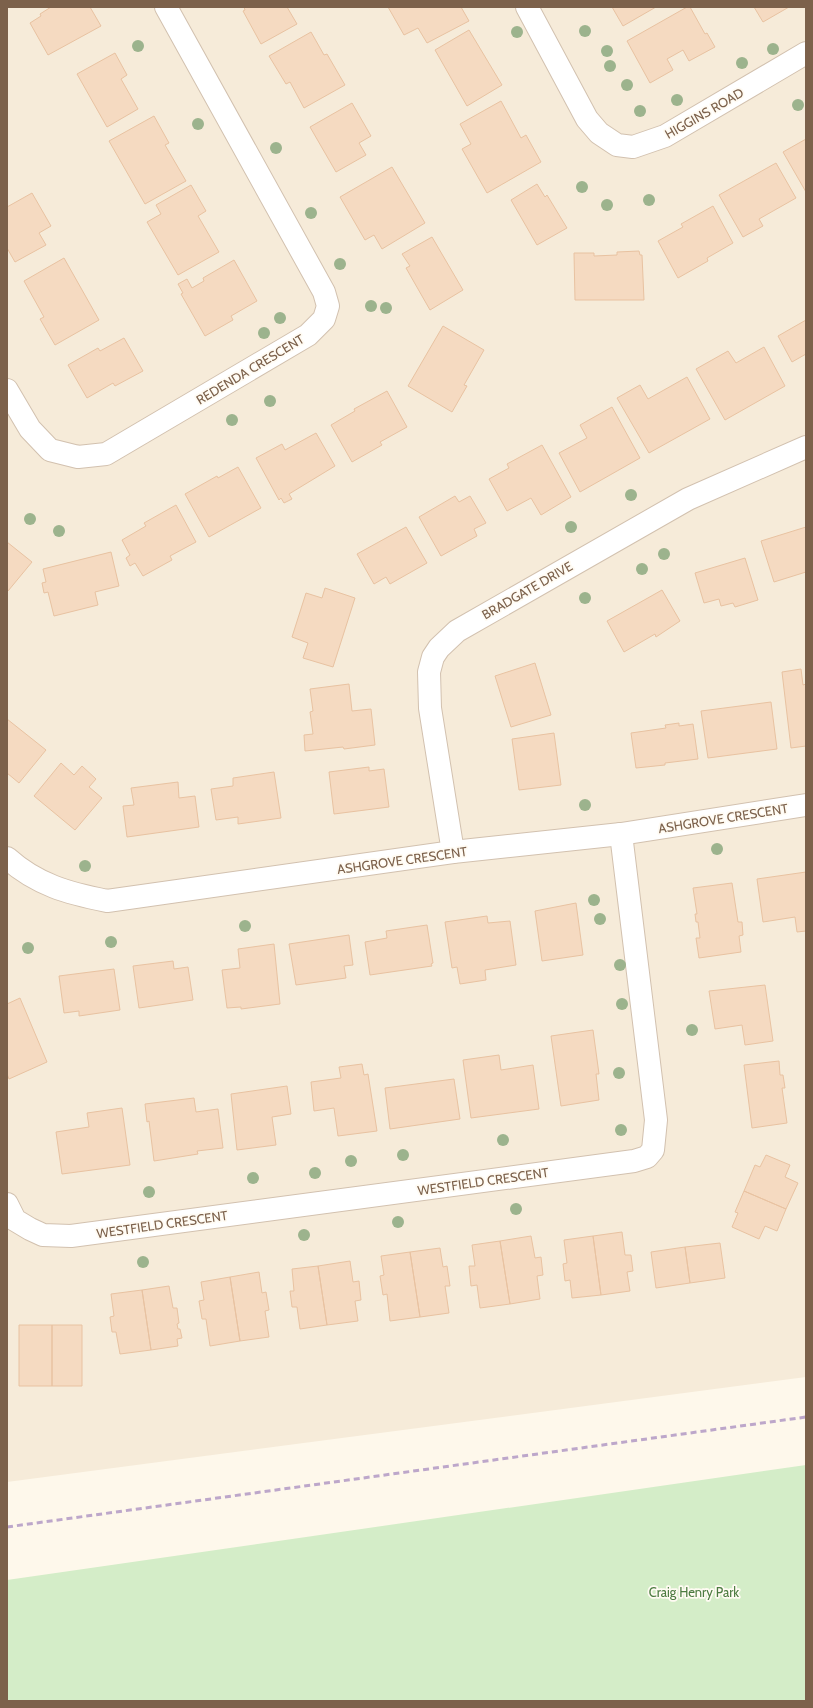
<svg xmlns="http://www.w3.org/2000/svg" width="813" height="1708" viewBox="0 0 813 1708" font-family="Cabin,sans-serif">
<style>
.residential{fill:#f6ebd9}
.green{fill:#d4edc8}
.building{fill:#f5dac1;stroke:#e8c2a1}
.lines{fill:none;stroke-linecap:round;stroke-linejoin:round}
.minor-casing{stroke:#d2c1af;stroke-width:24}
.tertiary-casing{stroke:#d2c1af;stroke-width:24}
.minor{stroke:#fff;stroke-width:22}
.tertiary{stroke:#fff;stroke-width:22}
.rail{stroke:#bda7ca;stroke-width:3;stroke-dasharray:6 4;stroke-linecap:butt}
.tree{fill:#9cb38d}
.labels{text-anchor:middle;stroke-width:3.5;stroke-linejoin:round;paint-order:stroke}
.street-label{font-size:13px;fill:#7c614b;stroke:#fffbf3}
.park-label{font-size:13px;fill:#4c7b40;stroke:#fffbf3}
</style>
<rect width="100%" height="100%" fill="#fef8eb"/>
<path class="residential" d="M7,7H806V1377L7,1482Z"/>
<path class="green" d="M806,1465V1701H7V1580Z"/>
<path class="building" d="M51,7H90L101,26L48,55L30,23L41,16L40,14Z
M244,7H287L297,24L261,44L243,11L245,10Z
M388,7H461L469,21L427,43L418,28L404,35Z
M612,7H656L623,26Z
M687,7H690L705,34L707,33L715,47L689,61L683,50L667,59L673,70L650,83L627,41Z
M754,7H789L763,22Z
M469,30L502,85L467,106L435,50Z
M311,32L324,55L327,54L345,85L304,108L290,82L286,84L269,56Z
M115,53L127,75L121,79L138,109L107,127L77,74Z
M501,101L521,138L526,135L541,162L487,193L462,149L471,144L460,124Z
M352,103L371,136L359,143L366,155L336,172L310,127Z
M154,116L169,143L165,145L186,181L145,204L109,141Z
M806,139V192L783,152Z
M776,163L796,198L759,219L763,226L743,237L719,195Z
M392,167L425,223L382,249L374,235L365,240L340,197Z
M537,184L545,197L547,195L567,228L537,245L511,200Z
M191,185L206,211L198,216L219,252L178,275L147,222L161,214L156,205Z
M32,193L51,226L39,233L46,245L15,262L7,248V207Z
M713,206L733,243L707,258L708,261L678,278L658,241L683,227L681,224Z
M432,237L463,290L430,310L406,268L410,266L402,254Z
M639,251L640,255H642L644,300H575L574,253H594V256L617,255V252Z
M64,258L99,320L55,345L40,319L44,317L24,281Z
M234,260L257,301L231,316L233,320L205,336L181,294L183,293L178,284L187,279L192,288L204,281L203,278Z
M806,320V354L792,362L778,336Z
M443,326L484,350L464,385L467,386L452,412L408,386Z
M124,338L143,371L115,386L113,383L87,398L68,365L98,348L100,351Z
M764,347L785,386L725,420L696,369L728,351L736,363Z
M687,377L710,419L649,453L617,398L640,385L648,399Z
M387,391L407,427L380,442L382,445L352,462L331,425L355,411L354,409Z
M612,407L640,458L580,492L559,453L587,438L580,425Z
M316,433L335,466L289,494L292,499L284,503L281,498L279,500L256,458L282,444L285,450Z
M542,445L571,497L541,515L531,498L507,511L489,479L509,468L507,464Z
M238,467L261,508L209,537L185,494L217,476L218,478Z
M455,496L459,502L470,496L486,523L474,529L477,536L441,556L419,517Z
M176,505L196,542L170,556L172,560L143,576L135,563L130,566L126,558L130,555L122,540L146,526L144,523Z
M406,527L427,563L390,584L386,577L374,584L357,554Z
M806,527V572L774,582L761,541Z
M7,542L32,562L8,591H7Z
M111,552L119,586L95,592L98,605L54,616L48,592L44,593L42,583L46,582L43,569Z
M745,558L758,600L735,607L733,603L721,606L719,599L704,603L695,573Z
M325,588L355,598L333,667L303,658L308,643L292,637L306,593L322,598Z
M662,590L680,621L656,637L655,634L624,652L607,621Z
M535,663L551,715L511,727L495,676Z
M801,669L803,685L806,684V746L791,748L782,672Z
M349,684L352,711L371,709L375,745L344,749L343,747L305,751L304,735L313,734L310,712L313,711L310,689Z
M771,702L777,749L708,758L701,711Z
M7,719L46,750L19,783L7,773Z
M679,723V726L693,724L698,759L665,763V765L636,768L631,733L666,728L665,725Z
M554,733L561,785L519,790L512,739Z
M61,763L74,775L82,766L96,779L89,787L102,798L75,830L34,796Z
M369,767V771L384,769L389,807L334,814L329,772Z
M274,772L281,818L238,824V817L216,820L211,789L233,786V778Z
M178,782L179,798L195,796L199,827L127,837L123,806L134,805L131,788Z
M806,872V931L797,932L795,917L763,922L757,879Z
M732,883L738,922H742L743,935L739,936L741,952L699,958L696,938H700L698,922H696L695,914H697L693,888Z
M576,903L583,955L542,961L535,911Z
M487,916L488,923L510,921L516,965L485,970L486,980L460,984L457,967L452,968L445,922Z
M427,925L433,963L431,964L432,966L370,975L365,942L387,938L386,931Z
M349,935L353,965L344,966L346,978L296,985L289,944Z
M274,944L280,1004L241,1009V1007L227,1008L222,970L240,968L238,949Z
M173,961L174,969L188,967L193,1000L139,1008L133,966Z
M114,969L120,1010L79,1016V1011L64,1013L59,976Z
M765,985L773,1041L745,1045L742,1025L715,1029L709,991Z
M20,998L47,1062L9,1079L7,1074V1004Z
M593,1030L599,1074H596L599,1100L561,1106L551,1036Z
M499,1055L501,1070L533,1065L539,1109L471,1118L463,1060Z
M779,1061L780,1075H783L785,1088H782L787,1123L752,1128L744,1065Z
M362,1064L364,1075L368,1074L377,1131L338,1136L334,1108L314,1111L311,1082L341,1078L339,1067Z
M454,1079L460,1119L390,1129L385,1088Z
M287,1086L291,1114L272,1117L276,1145L237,1150L231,1094Z
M194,1098L196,1112L218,1109L223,1148L197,1151L198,1154L154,1161L149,1121L147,1122L145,1104Z
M122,1108L130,1165L62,1174L56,1132L89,1127L87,1113Z
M766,1155L790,1165L785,1177L798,1183L786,1209L744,1191L755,1165L760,1167Z
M744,1191L786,1209L777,1231L765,1226L759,1239L732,1227L738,1213L735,1212Z
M622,1232L625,1255H631L633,1271L627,1272L630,1291L601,1295L593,1236Z
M531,1236L535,1258L541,1257L543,1275L537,1276L540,1299L510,1304L500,1241Z
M593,1236L601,1295L572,1298L570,1280L565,1281L563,1264L567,1263L564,1240Z
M500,1241L510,1304L480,1308L477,1285L471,1286L469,1266H475L472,1245Z
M720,1243L725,1278L690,1283L685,1247Z
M685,1247L690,1283L656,1288L651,1252Z
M440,1248L443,1267L447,1266L450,1286H445L449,1313L420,1317L410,1252Z
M410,1252L420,1317L390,1321L387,1294L383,1295L380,1276L384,1275L381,1256Z
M350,1261L353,1282L359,1281L361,1300L355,1301L358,1321L327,1325L318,1266Z
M318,1266L327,1325L300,1329L297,1307H292L290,1291H294L292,1269Z
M259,1272L262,1293L266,1292L269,1310L265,1311L269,1337L240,1341L230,1277Z
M230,1277L240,1341L210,1346L206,1319H202L199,1301L204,1300L201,1282Z
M169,1286L173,1308H177L179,1323L177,1324L178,1329H180L182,1338L177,1339L178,1346L151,1350L142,1290Z
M142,1290L151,1350L120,1354L116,1332H112L110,1317L114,1316L111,1294Z
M19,1325H52V1386H19Z
M52,1325H82V1386H52Z"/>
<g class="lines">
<g class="minor-casing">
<path id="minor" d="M527,7L587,119L599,133L617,145L633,147L665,136L806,53
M7,390L30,429L50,450L78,457L106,454L308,335L324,319L328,306L324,292L166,7
M453,852L430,708L429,672L433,657L439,648L457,631L688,499L806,447
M7,1204L15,1220L30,1229L43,1235L71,1236L634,1161L647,1157L653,1150L656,1120L621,834"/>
</g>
<g class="tertiary-casing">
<path id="tertiary" d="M7,858C37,885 68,893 107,901L453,852L621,834L806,805"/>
</g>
<use href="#minor" class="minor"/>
<use href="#tertiary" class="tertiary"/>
<path class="rail" d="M7,1527L806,1417"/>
</g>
<g class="tree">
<circle cx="585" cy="31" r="6"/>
<circle cx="517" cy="32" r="6"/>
<circle cx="138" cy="46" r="6"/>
<circle cx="773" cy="49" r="6"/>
<circle cx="607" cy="51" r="6"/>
<circle cx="742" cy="63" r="6"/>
<circle cx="610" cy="66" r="6"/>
<circle cx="627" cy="85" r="6"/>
<circle cx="677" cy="100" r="6"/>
<circle cx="798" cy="105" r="6"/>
<circle cx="640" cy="111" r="6"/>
<circle cx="198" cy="124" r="6"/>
<circle cx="276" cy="148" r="6"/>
<circle cx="582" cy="187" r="6"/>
<circle cx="649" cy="200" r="6"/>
<circle cx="607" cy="205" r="6"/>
<circle cx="311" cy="213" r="6"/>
<circle cx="340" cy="264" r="6"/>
<circle cx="371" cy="306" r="6"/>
<circle cx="386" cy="308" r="6"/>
<circle cx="280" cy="318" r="6"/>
<circle cx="264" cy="333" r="6"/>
<circle cx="270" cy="401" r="6"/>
<circle cx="232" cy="420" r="6"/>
<circle cx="631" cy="495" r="6"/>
<circle cx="30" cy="519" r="6"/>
<circle cx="571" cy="527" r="6"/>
<circle cx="59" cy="531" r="6"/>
<circle cx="664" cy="554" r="6"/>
<circle cx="642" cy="569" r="6"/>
<circle cx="585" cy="598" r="6"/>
<circle cx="585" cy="805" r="6"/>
<circle cx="717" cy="849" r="6"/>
<circle cx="85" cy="866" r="6"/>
<circle cx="594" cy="900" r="6"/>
<circle cx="600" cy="919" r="6"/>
<circle cx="245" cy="926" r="6"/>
<circle cx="111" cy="942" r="6"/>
<circle cx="28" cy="948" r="6"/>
<circle cx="620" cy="965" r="6"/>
<circle cx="622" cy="1004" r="6"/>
<circle cx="692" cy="1030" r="6"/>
<circle cx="619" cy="1073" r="6"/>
<circle cx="621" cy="1130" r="6"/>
<circle cx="503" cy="1140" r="6"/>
<circle cx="403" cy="1155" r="6"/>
<circle cx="351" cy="1161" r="6"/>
<circle cx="315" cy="1173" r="6"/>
<circle cx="253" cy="1178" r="6"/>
<circle cx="149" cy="1192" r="6"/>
<circle cx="516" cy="1209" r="6"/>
<circle cx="398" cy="1222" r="6"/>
<circle cx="304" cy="1235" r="6"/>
<circle cx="143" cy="1262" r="6"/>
</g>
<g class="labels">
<g class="street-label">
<text transform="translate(704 113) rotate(-30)" y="5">HIGGINS ROAD</text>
<text transform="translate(250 369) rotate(-31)" y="5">REDENDA CRESCENT</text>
<text transform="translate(527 590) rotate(-30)" y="5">BRADGATE DRIVE</text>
<text transform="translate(723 818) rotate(-9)" y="5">ASHGROVE CRESCENT</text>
<text transform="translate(402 860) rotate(-8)" y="5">ASHGROVE CRESCENT</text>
<text transform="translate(483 1181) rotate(-8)" y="5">WESTFIELD CRESCENT</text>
<text transform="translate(162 1224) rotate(-8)" y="5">WESTFIELD CRESCENT</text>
</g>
<g class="park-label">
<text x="694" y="1597">Craig Henry Park</text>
</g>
</g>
<rect width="813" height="1708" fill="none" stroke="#7c614b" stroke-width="16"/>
</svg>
